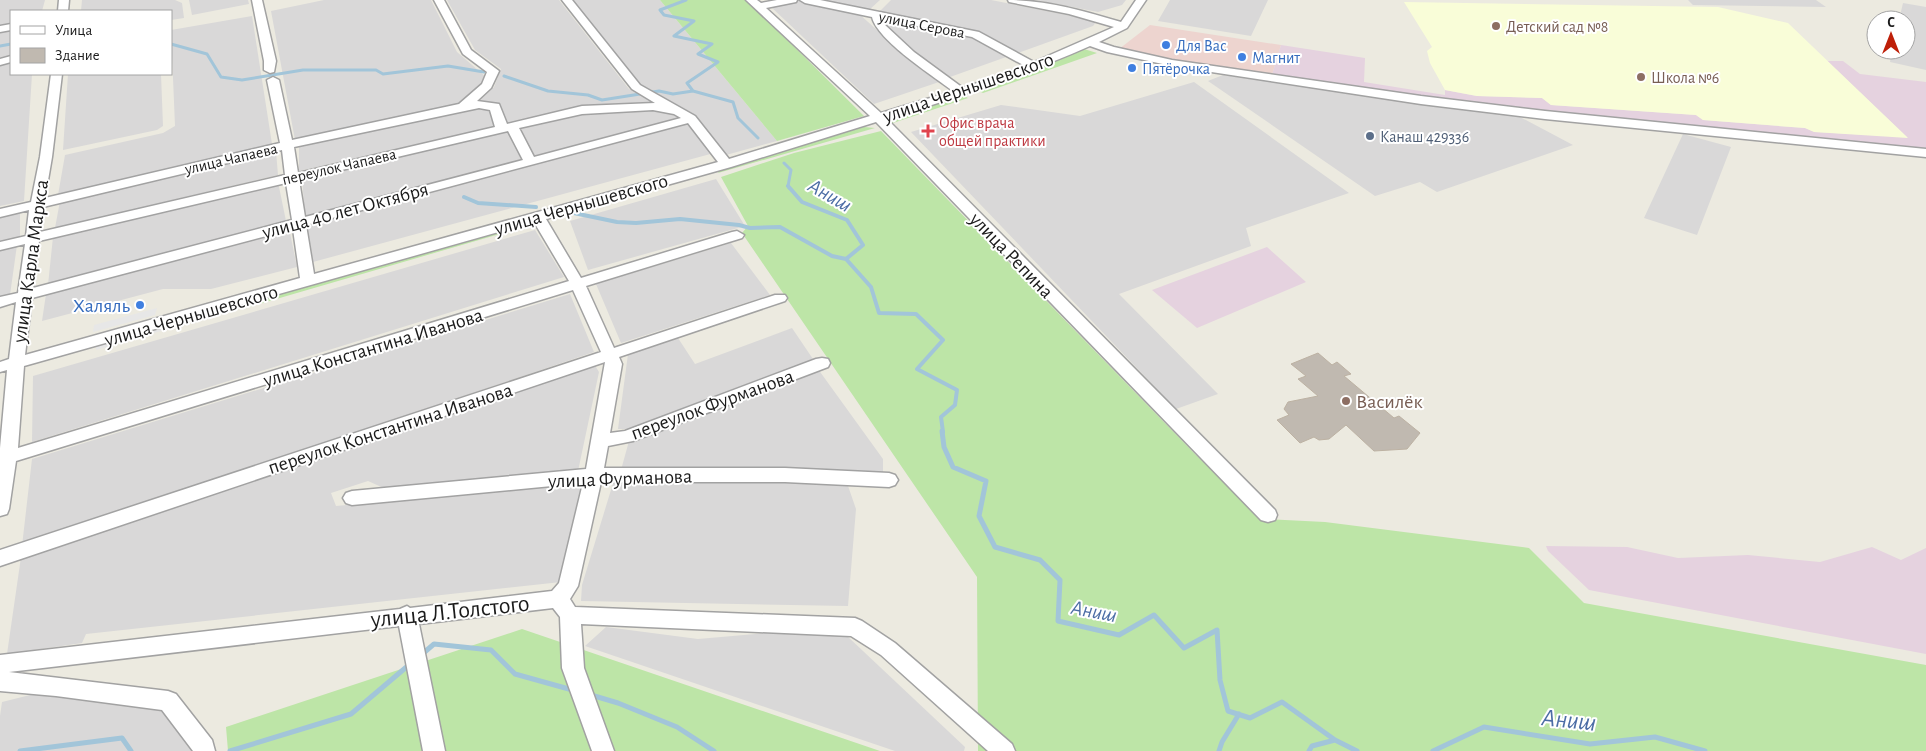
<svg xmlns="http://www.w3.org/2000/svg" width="1926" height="751" viewBox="0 0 1926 751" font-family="'Alegreya Sans',sans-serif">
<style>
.residential{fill:#d9d8d8}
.commercial{fill:#edd4cf}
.industrial{fill:#e5d2df}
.education{fill:#f9fdd8}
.grass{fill:#bde5a7}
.parking{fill:#e7e7e7}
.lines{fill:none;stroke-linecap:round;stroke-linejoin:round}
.stream-far2{stroke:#a2c5d9;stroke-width:3}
.stream-far1{stroke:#a2c5d9;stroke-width:4}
.stream{stroke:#a2c5d9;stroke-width:5}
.building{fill:#c0b9b0;stroke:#bdb2a3}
.minor-casing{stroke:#a2a2a2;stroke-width:3}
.minor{fill:#fff;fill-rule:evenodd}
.education-dot{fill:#8d6e63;stroke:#fff;stroke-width:2}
.shop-dot{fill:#3f7fe0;stroke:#fff;stroke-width:2}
.health-dot{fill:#e0444e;stroke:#fff;stroke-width:2}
.service-dot{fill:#5c6f8a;stroke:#fff;stroke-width:2}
.labels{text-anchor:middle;stroke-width:4;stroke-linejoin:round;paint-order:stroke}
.far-street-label{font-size:16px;fill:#1b1b1b;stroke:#fff}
.far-education-label{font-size:16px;fill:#785e54;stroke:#fff;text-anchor:start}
.far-shop-label{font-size:16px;fill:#366cbe;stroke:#fff;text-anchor:start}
.far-health-label{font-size:16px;fill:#be3a42;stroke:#fff;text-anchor:start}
.far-service-label{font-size:16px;fill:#4e5e75;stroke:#fff;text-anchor:start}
.street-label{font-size:20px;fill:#1b1b1b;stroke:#fff}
.shop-label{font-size:20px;fill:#366cbe;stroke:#fff;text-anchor:end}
.education-label{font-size:20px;fill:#785e54;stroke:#fff;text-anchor:start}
.water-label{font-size:21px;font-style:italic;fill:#4c6da5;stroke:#fff}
.near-street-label{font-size:24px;fill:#1b1b1b;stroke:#fff}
.near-water-label{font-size:25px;font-style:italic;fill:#4c6da5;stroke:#fff}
</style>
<rect width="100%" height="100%" fill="#eceae0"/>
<path class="residential" d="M0,0H45L42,11H11V25L0,27Z
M82,0H175L182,3L184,18L171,20V11H81Z
M189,0H248L249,4L192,15Z
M324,0H431L457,52L486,77L482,86L458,104L295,140L271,11Z
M447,0H559L629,89L654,101L651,104L580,108L299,171V146L470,108L494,87L501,69L475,50Z
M573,0H660L777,141L726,155L697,119L639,85Z
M799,0L858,13L905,55L942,81L874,104L770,6Z
M816,0H880L869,10Z
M891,0H991L1097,21L1093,26L1018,53L977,33L879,12Z
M1036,0H1126L1122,5L1098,12Z
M1170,0H1268L1251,36L1158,21Z
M1688,0H1816L1826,7L1693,5Z
M1903,3L1926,7V70L1890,62L1892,50H1906V20H1899Z
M252,16L272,144L58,195L65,155L163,133L175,126L171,30Z
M896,21L969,35L1009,56L950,77L921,58L884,26V23Z
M11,29V57L0,59V31Z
M11,62V74H32L24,201L0,206V64Z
M68,74H161L163,126L157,130L63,150Z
M1223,75L1520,117L1573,145L1437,192L1420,182L1375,196L1208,81Z
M1194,82L1349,193L1246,228L1251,246L1119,294L1218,394L1176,409L911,132L1001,105L1080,116Z
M652,108L674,113L678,118L305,218L302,178L581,111Z
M689,123L714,153L313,262L307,224Z
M1683,134L1731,147L1697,235L1644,218Z
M276,151L278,175L55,228L60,201Z
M716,179L745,226L588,270L570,221Z
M278,182L286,221L48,285L53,237Z
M20,212V237L0,242V217Z
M289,228L297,267L211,289H163L42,321L46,294Z
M535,230L564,277L32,442L33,376Z
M731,243L770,295L621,343L596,284Z
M17,245L10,295L0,297V249Z
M570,294L594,352L22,546L32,459Z
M792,328L815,362L636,429H618L628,354L678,338L695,364Z
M594,364L599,372L578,471L386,489L368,481L331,493L336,506L582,484L561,582L86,634L82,643L7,654L21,557Z
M818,369L883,459V476L621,470L629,441Z
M614,480L847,483L856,509L848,606L581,601L582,585Z
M606,627L698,639L789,631L846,635L965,747L964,751H895L585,646Z
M50,690L163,707L195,751H0V716L2,702Z"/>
<path class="commercial" d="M1150,25L1281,45L1272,75L1210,66L1119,49Z"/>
<path class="industrial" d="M1281,45L1365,58L1364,82L1445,95V90L1477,96L1542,98L1551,105L1696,115L1703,120L1805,128L1815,132L1907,137L1827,61H1843L1860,74L1926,82V149L1546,112L1433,99L1272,75Z
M1267,247L1306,282L1197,328L1152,290Z
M1546,546L1627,547L1678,558L1748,555L1820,562L1872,547L1901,560L1926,548V654L1589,590L1548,551Z"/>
<path class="education" d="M1404,2L1718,7L1788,23L1908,138L1814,132L1805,128L1703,120L1696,115L1551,105L1542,98L1477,96L1445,90L1430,63L1427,51L1432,47Z"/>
<path class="grass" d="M660,0H747L864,116L777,141Z
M1084,49L1097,53L983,93L977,90Z
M962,95L968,98L887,125L886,120Z
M864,127L875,128L718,173L720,170Z
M881,131L1196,455L1263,519L1325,522L1529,548L1584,603L1926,665V751H978L977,577L742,233L748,226L721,177L794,153Z
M522,224L527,226L245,308L249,303Z
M522,629L880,751H228L226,727Z"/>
<path class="parking" d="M157,308L155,315L93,332L94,325Z
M185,319V324L96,350V346Z"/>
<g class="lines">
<path class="stream-far2" d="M686,0L660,10L664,15L694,21L674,36L712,44L698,54L718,62L687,83L693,91L733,102L738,118L758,138
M171,44L207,54L221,77L242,80L303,70H376L383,74L448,66L484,72
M0,46L11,44
M504,76L548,91L588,95L602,100L659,91L673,94L693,91
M784,163L791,170L788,186L789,188"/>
<path class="stream-far1" d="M788,186L802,202L847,220L863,245L846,259L871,287L879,313L916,314L943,340L917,369L957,390L955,405L941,417L943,432
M464,197L478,203L536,207
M569,212L617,222L636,223L680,219L739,225L750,228L780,227L832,256L846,259"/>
<path class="stream" d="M942,431L944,447L953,467L986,481L979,516L995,547L1040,560L1060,580L1058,621L1119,635L1154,615L1184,648L1217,630L1220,680L1228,711L1250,718L1282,702L1335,740L1357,751
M420,656L434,644L491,650L515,674L576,691
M591,695L618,703L677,727L714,751
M20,751L122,738L131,751
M230,751L351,714L410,664
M1219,751L1222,742L1239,714
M1309,751L1312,746L1335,740
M1433,751L1484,727L1590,744L1655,737L1705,751"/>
</g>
<path class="building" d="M1318,353L1332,365L1337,362L1351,374L1344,376L1394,418L1399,416L1420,433L1407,449L1374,451L1346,425L1329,439L1319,440L1314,437L1300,443L1277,420L1289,415L1284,409L1288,402L1318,396L1298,379L1306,376L1291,364Z"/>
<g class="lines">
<g class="minor-casing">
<path id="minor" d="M59,0H69L68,11H58Z
M252,0H262L276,61L274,72L270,73L264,70V61Z
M434,0H444L471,50L499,71L491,88L477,101L499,104L507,124L582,106L655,103L632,89L562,0H572L640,85L695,116L729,159L870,116L746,0H757L761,3L777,0H797L796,2L766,8L881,113L953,91C933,76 877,40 872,17L805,3L800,0H820L979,32L1034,62L1114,27L1069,14L1009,2L1008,0C1047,0 1084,11 1121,22L1136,0H1146L1127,28L1099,42L1114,47L1172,60L1421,96L1545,111L1926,149V157L1545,119L1421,104L1172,66L1107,52L1090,46C1024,75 956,98 887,119L1275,510L1277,515L1275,520L1268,522L1261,520L876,122L731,167L546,219L581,278L732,232L737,231L744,235L742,238L586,286L614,348L775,295H785L787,298L785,301L619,357L622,364L610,433L625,431L816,359L822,358L828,359L830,363L828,367L633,441L608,446L604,468H785L889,473L895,475L898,480L895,485L889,487L785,482H601L578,586L570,599L575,607L855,618L862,621L895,643L1012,744L1015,751H988L881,655L851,636L581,624L584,668L614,751H592L562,668L560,617L553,608L419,624L445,751H423L399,626L9,672L168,691L176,694L212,740L215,751H193L162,710L56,696L0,691V655L400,609L407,606L410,608L552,591L559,583L583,483L352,505L346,503L343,498L346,493L352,491L586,469L605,362L0,566V550L601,352L573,290L16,461L9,509L7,514L0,516V448L7,370L0,372V362L9,359L16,302L0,307V297L18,293L25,244L0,250V242L26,236L29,210L0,217V209L31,202L40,157L51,74H62L52,157L45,198L280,143L267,80L273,77L279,80L292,140L459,104L482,84L487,72L463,54ZM883,19L972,37L1025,66L963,88L914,52L884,24ZM479,108L490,110L495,127L298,173L294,147ZM653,110L674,114L681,118L534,157L519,128L582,114ZM688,123L718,162L314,274L306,225ZM508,131L523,160L305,217L299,180ZM282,150L285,175L40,232L43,207ZM286,183L292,220L33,288L39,241ZM534,222L569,281L18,448L24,366ZM293,229L300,278L25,355L32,298Z
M11,24V30L0,32V26Z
M11,56V62L0,65V59Z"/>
</g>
<use href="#minor" class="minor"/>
</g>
<g class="education-dot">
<circle cx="1496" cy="26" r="5"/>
<circle cx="1641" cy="77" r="5"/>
<circle cx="1346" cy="401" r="5"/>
</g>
<g class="shop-dot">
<circle cx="1166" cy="45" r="5"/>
<circle cx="1242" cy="57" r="5"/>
<circle cx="1132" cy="68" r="5"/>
<circle cx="140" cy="305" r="5"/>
</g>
<path class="health-dot" d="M925.5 123.5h5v5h5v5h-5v5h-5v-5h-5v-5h5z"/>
<circle class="service-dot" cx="1370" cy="136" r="5"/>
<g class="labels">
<g class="far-street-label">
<text transform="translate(922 24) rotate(11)" y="6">улица Серова</text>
<text transform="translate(231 158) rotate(-13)" y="6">улица Чапаева</text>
<text transform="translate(339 166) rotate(-13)" y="6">переулок Чапаева</text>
</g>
<g class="far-education-label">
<text x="1506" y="32">Детский сад №8</text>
<text x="1651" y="83">Школа №6</text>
</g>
<g class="far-shop-label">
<text x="1176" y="51">Для Вас</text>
<text x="1252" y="63">Магнит</text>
<text x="1142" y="74">Пятёрочка</text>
</g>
<g class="far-health-label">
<text x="939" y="128">Офис врача<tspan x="939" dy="18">общей практики</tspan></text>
</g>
<g class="far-service-label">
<text x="1380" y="142">Канаш 429336</text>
</g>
<g class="street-label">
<text transform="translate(968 87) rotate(-19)" y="7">улица Чернышевского</text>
<text transform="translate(581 204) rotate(-16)" y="7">улица Чернышевского</text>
<text transform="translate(345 210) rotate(-15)" y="7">улица 40 лет Октября</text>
<text transform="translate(1012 255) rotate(46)" y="7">улица Репина</text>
<text transform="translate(30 261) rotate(-82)" y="7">улица Карла Маркса</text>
<text transform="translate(191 315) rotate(-16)" y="7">улица Чернышевского</text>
<text transform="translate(373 347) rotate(-17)" y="7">улица Константина Иванова</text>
<text transform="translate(712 404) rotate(-20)" y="7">переулок Фурманова</text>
<text transform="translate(390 428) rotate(-18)" y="7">переулок Константина Иванова</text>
<text transform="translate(620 478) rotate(-2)" y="7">улица Фурманова</text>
</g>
<g class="shop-label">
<text x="130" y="312">Халяль</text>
</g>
<g class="education-label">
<text x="1356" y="408">Василёк</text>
</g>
<g class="water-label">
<text transform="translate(830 195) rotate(30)" y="7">Аниш</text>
<text transform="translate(1094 611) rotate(11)" y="7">Аниш</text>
</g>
<g class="near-street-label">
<text transform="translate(450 611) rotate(-6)" y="8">улица Л.Толстого</text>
</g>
<g class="near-water-label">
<text transform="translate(1569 719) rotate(6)" y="9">Аниш</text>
</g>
</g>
<rect x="10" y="10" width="162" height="65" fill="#ffffff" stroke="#a4a4a4"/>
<rect x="20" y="26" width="25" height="8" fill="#ffffff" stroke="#a4a4a4"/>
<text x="55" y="35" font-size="15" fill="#1b1b1b">Улица</text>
<rect x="20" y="48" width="25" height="15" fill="#c0b9b0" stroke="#a4a4a4"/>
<text x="55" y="60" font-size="15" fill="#1b1b1b">Здание</text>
<g transform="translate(1891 35)"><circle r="24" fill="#ffffff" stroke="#a4a4a4"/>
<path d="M0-4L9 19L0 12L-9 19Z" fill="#be1f08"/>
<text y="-8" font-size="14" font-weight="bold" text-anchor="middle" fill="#1b1b1b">С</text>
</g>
</svg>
